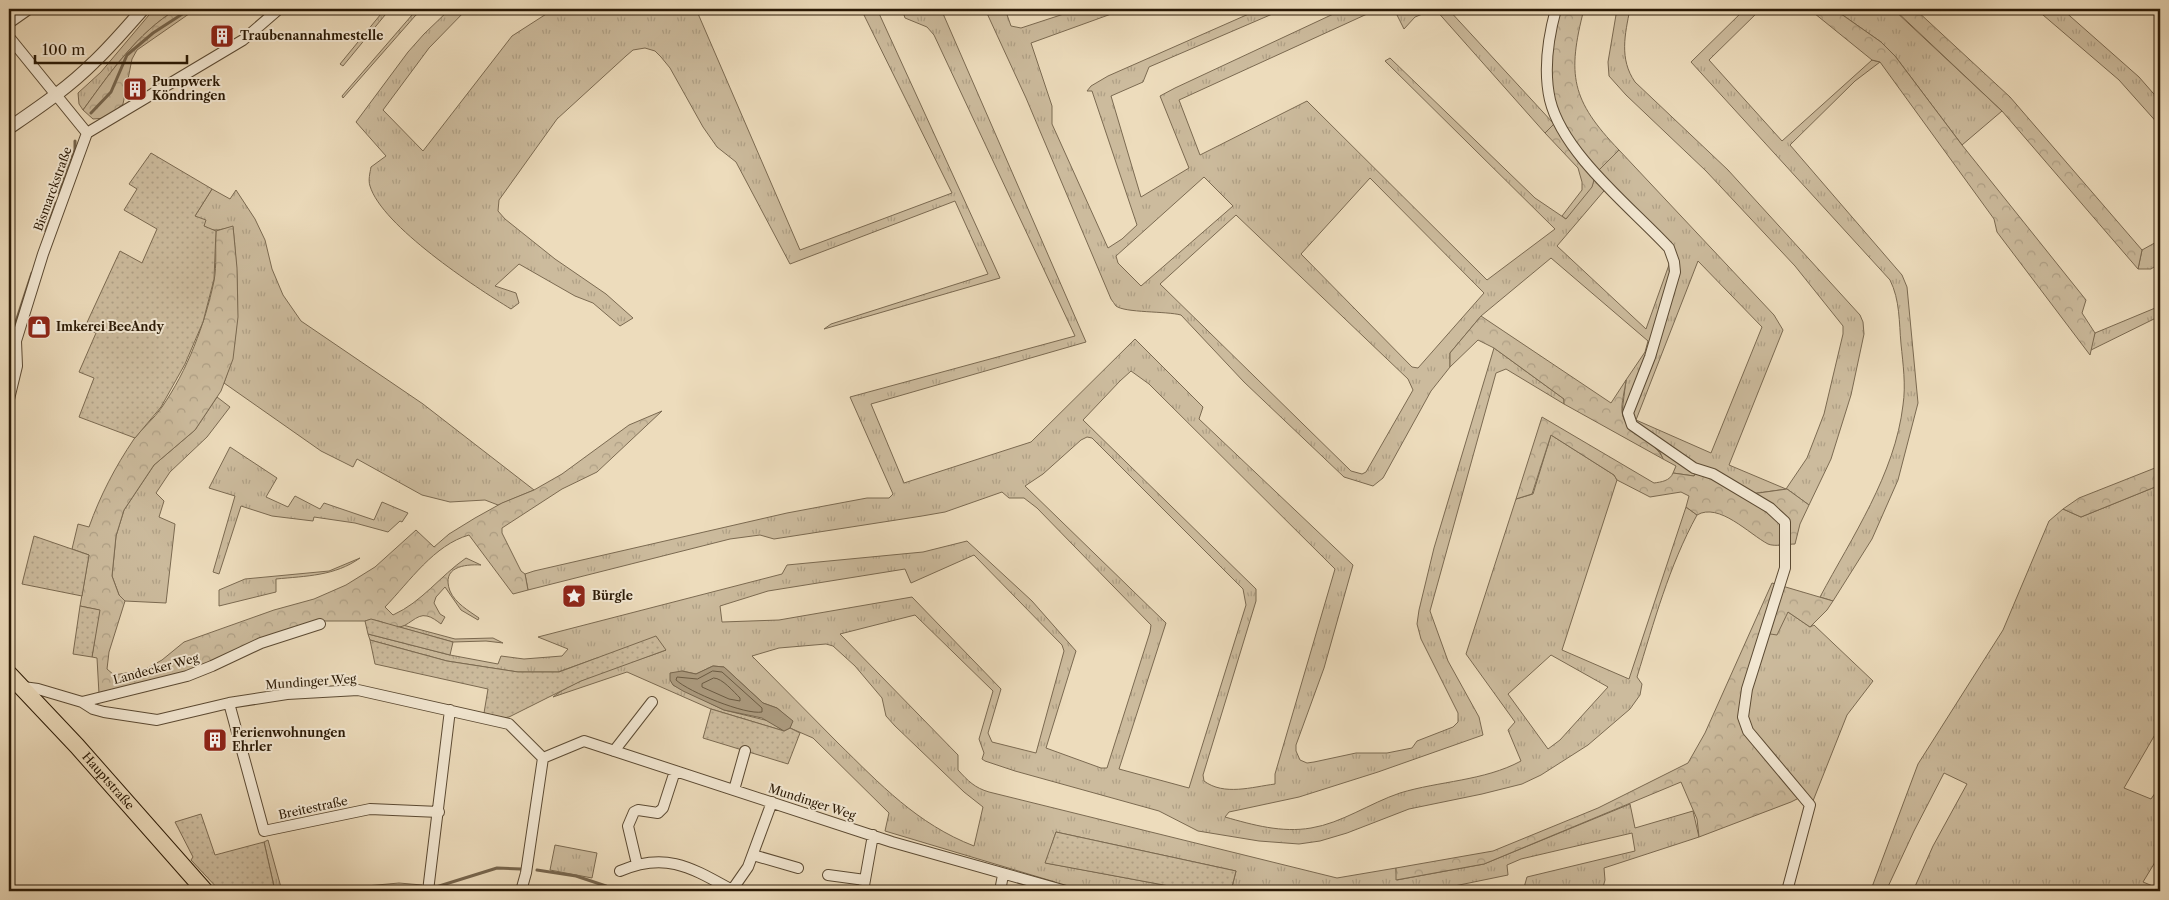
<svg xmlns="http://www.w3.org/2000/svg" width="2169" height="900" viewBox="0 0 2169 900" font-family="'Libre Caslon Text',serif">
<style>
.grass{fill:url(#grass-tufts);stroke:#7b6a51;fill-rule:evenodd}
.forest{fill:url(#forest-crowns);stroke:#7b6a51}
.garden{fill:url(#garden-dots);stroke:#7b6a51}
.water{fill:#ab9a7e;stroke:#77664e}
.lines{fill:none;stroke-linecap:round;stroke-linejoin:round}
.shore{stroke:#6a5a42;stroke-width:1}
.stream{stroke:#77664e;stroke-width:3}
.minor-casing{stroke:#5b4a33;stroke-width:12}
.tertiary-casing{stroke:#5b4a33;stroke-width:14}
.primary-casing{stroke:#2a1905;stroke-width:18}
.minor{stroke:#f3e8d3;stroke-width:10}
.tertiary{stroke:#f3e8d3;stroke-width:12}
.primary{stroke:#eddcbc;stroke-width:16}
.labels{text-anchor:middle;stroke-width:4;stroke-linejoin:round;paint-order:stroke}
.poi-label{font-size:12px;font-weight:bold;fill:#2a1905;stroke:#f3e8d3;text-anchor:start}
.street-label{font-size:12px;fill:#2a1905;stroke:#f3e8d3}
</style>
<defs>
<pattern id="grass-tufts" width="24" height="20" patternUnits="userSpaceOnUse" patternTransform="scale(1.25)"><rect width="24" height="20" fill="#ccbb9d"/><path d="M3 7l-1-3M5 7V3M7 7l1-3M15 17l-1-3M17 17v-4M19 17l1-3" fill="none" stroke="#afa086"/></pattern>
<pattern id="forest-crowns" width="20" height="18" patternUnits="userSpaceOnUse" patternTransform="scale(1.25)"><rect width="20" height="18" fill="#ccbb9d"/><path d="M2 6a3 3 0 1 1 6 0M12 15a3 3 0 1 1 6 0" fill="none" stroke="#afa086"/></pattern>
<pattern id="garden-dots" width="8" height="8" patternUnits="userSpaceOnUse" patternTransform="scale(1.25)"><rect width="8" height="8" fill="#ccbb9d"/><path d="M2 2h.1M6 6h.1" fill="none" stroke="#afa086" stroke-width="1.8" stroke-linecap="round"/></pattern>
</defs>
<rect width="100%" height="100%" fill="#eddcbc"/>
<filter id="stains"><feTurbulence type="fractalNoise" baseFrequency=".004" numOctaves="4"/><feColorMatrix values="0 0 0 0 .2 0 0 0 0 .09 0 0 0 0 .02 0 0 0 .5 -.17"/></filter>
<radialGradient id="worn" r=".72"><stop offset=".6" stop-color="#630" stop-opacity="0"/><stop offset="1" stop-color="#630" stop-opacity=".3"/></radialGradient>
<path class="grass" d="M154,9H177C137,33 110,73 83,110L79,104L78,93L101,72Z
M385,9H390L343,66L340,64Z
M406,9H423L415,16L343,98L342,96L412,15Z
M450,9H467L429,48L383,110L423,151L512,36L554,9H696L800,250L952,193L861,9H877L1000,278L824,329L831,324L988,274L955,201L790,264L736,162L717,147L703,127L670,68L661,57L655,51L645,48L633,50L626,56L557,119L499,200L498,211L505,219L555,259L606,294L633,318L620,326L593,303L575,296L519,264L495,286L516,293L519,303L511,309C475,287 382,226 370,186C368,180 370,173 371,167L386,156L356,122L408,52L424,34Z
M902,9H941L1086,342L871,404L904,483L1031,442L1135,339L1203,407L1199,419L1353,565L1324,668L1296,745V751L1300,760L1307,763L1314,762L1356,753H1387L1412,748L1417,741L1453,727L1458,722V713L1421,639L1417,624L1419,610L1434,548L1494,348L1564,399V404L1506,369L1496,373L1430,611L1448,661L1479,717L1483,735L1378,772L1299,797L1229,812L1225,817C1253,825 1282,833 1311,828C1342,823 1370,803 1400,793C1439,781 1484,781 1521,761L1508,730L1515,722L1466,654L1516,499L1533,494L1551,435L1614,475L1617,480L1562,650L1629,679L1686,507L1697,515C1669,566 1654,622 1637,677L1642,684L1640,695L1630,709L1588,745L1541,775L1522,784L1482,794L1409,809L1347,833L1320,841L1299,844L1259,841L1198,831L1159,811L1015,771L985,761L982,759L984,753L979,739L993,691L915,615L840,634L958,755V770C968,781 975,788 989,792L1337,878L1396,868L1397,880L1484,864L1630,804L1635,828L1693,811L1699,837L1604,868L1605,880L1602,891H1523L1527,877L1635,851L1632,833L1521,859L1507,865L1508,875L1430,891H1231L1236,871L1056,832L1046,863L1196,891H1066L1054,888L1055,882L885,831L889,813L813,738L790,728L792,721L777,708L763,703L724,667L713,666L696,674L682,671L673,685L724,710L769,721L784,731L711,709L627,672L553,697C577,677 635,662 666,650L597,658L558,672H518L447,661L370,640L368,634L450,655L498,664L501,656L524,659L562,656L568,649L538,637L782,574L787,565L923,552L967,541L1032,601L1076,651L1046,748L1101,768H1107L1150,632L1151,625L1037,508L1024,498H1009L1002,492L945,512L922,516L774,539L760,535L730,539L528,590L525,574L534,571L787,513L867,498H889L893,494L850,397L1075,336L934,35L927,27L905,18ZM1131,371L1149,384L1335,569L1275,774V784C1252,787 1224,796 1204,781L1203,775L1256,601V589L1083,420L1120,381ZM1087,437L1092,438L1243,589L1246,605L1189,788L1119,769L1166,623L1025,486L1043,474L1081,440ZM974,555L1062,645L1064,651L1036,753L992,742L988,733L1001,689L912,597L779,620L722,622L720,606L768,591L905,569L911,583ZM826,644L833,646L855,666L882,698L886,716L895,726L964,792L983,807L974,846C917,824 880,784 838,743C809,714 781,685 752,656L779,648ZM1551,655L1608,687L1560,740L1548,749L1508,694Z
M985,9H1005L1011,26L1021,28L1079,9H1125L1031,43L1052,106V124L1108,248L1122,239L1137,225L1092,91H1087L1091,86L1108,76L1260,9H1284L1149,67L1143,82L1111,96L1141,197L1189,168L1160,96L1175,88L1344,9H1378L1179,100L1200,155L1307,101L1487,280L1555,229L1385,61L1390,58L1535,198L1566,219L1596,173L1619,150L1774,315L1783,330L1729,465L1786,489L1807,458L1824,414L1843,334V326L1795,266L1706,171L1626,95L1609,76L1608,62L1617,9H1630C1625,34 1619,59 1635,82L1728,170L1860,315L1863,322L1864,334L1851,395L1831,459L1809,505L1787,489L1744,495L1696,472L1694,476L1673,473L1676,466L1663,459L1659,450L1627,426L1622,412L1626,380L1645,352L1648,341L1551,258L1481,316L1450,353V367L1431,391L1383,478L1373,486L1344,477L1244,382L1181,315C1166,311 1125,313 1116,306C1114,304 1113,301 1111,299L1026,98ZM1204,177L1233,206L1141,286L1118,263L1116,256ZM1370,178L1484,293L1418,368L1412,367L1301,254ZM1609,185L1671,247L1670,262L1646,329L1557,246ZM1236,215L1408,379L1413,390L1366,472L1362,474L1351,471L1160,284ZM1698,261L1762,327L1711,453L1636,420Z
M1394,9H1448L1554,124L1545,133L1435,9L1415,17L1404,29Z
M1745,9H1761L1709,60L1782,141L1872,60L1880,62L1855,81L1790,145L1902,275L1907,287L1918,403L1898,480L1872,539L1833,601L1820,597C1852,537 1895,474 1903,405C1906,385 1903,364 1901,344C1899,322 1900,300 1890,280L1691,62Z
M1834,9H1893L2002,111L1962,145L1895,56L1881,42Z
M2036,9H2062L2139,77L2160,101V126L2119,80Z
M212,189L230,199L236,190L255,219L265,240L272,269L283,295L301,321L423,404L534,490L498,505L485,500L450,502L422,495L357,459L353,467L321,451L224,383C243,331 238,281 233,227C213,231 210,234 195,216Z
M2160,240V263L2151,269H2138L2142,250Z
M2160,306V316L2089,351L2095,333Z
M217,397L230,407L207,437L170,472L156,493L164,501L159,517L175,524L166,603L125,601L119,595L112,576L116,536L124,510L154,465L195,430Z
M230,447L277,478L266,497L288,507L295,496L320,509L324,503L374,520L382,502L408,513L402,522L400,521L388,532L355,523L314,517L313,521L272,516L241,506L219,574L213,572L235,496L209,488Z
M2160,485V726L2124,788L2151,799L2160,786V854L2143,882L2160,889V891H1913L1933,846L1967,784L1944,773L1914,831L1886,891L1872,887L1918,764L2003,630L2049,521L2063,509L2081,517Z
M360,558C335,576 306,576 276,579V592L219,606V590L245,579L329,571Z
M1788,612L1810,627L1814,625L1873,681L1847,715L1811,806L1747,731L1746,688L1764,633Z
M403,625L455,639L493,638L503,643L486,641L453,642L399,627Z
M268,840L282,891H275L264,842Z
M555,845L597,853L592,878L550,870Z
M399,883L422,885L418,891H335L344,888Z"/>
<path class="forest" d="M177,9H196L137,50L132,59L123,104L106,118L93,119L83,110C110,73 137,33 177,9Z
M1558,9H1584C1567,75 1571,100 1619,150L1596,173L1592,187L1566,219L1562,216L1582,190V182L1578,168L1545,133L1554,124L1548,76Z
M1809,9H1834L1881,42L1895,56L1962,145L2086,300L2082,313L2095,333L2090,355L1997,232L1994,219L1880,62L1872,60Z
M1894,9H1915L2010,97L2142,250L2138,269L2002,111Z
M233,226L237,268L238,317L233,359L221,391L195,430L154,465L124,510L116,536L112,576L119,595L125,601L109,652L107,669L114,675L144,670L162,660L184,642L274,610L314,599L346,585L375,567L416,530L434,547L449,534L475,518L502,503L534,490L562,474L629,425L662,411L597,472L562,489L502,528V533L521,571L525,574L528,590L513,594L469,535C434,545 410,581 385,607L393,615C422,602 440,576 466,558L481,565C464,564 441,567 450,591C455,603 469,611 479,618L478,620L461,610L445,587L436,597L434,603L440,614L445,617L441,624C437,621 432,617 427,616C416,613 408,628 397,627C386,625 376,617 365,621H316L261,640L203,668L99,694L97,658L92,657L99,610L80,606L89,555L72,549L78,524L89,527C100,496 115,467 134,439C142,428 154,419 162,407C187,371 205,324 214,281C217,265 215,247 216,231Z
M1481,316L1611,403L1626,380C1625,390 1621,403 1622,412C1625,435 1655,439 1663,459L1564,404V399L1494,348L1478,340L1450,367V353Z
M1542,417L1654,483C1661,482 1670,481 1673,473L1694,476L1697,472L1744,495L1787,489L1809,505L1800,524L1795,544C1788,544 1775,547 1768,544C1749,534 1719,502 1697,515L1686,507L1689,496L1681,492L1650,497L1617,480L1614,475L1551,435L1532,494L1516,499Z
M2160,466V485L2081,517L2063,509L2079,498Z
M1772,583L1833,601L1827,610L1810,627L1788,612L1777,635L1764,633L1742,718L1801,797L1791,802L1699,837L1697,819L1681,782L1484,864L1396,880V868L1493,851L1598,808L1688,763L1705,733Z"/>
<path class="garden" d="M151,153L212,189L195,216L206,220L204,226L216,231L214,279L203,322L185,364L161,407L135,438L79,417L94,378L79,372L96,333L84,329L120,251L142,263L157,229L124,210L137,189L129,184Z
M34,536L89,555L82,596L22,584Z
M80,606L100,610L92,657L73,654Z
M371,619L453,642L450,655L368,634L365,621Z
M656,636L666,650L581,681L509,717L504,718L484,713L488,689L375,664L370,640L447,661L518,672H559Z
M711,709L784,731L790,728L800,733L788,764L703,738Z
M201,814L215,855L264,842L275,891H220L191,860L193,857L175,822Z
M1056,832L1236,871L1231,891H1196L1045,863Z"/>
<path class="water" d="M713,666L724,667L763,703L777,708L793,721L790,728L784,731L762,718L724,710L683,691L673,685L670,680V673L682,671L696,674Z"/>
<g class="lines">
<path class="shore" d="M713,671L722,672L762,708V712C745,715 689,692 676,680L677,677L697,679Z
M714,678C722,678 734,692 740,698V701L729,699L702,687V684Z"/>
<path class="stream" d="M91,113L111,92L127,55L153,33L190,9
M59,193L75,150V141
M46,231L56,203
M12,334L32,273
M537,870L576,876L606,886
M436,887L497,868L521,869
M356,891L389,888L415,890"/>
<g class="minor-casing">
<path id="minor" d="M1556,9C1548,38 1543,69 1550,100C1563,154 1632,208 1669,248L1674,262L1675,272L1650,357L1628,413L1632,425L1694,468L1713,474L1770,508L1785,522V568L1747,689L1743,717L1748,731L1810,805L1787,891
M9,23L29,9
M9,37L87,133
M9,399L17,366L16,341L43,254L87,133L243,40L279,9
M23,687L38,689L82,702L187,676L212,666L261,643L320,624
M82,702L93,709L104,712L157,720L229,703L287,694L358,690L509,724L543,758L584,741L892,842L1066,891
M229,703L264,831L370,809L439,812
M614,751L652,702
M734,790L745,751
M753,855L798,868
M637,864L628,826L634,812L638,810L658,813L663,808L675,771
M620,871C666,851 692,868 732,890L748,867L772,802
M828,875L865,880
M428,891L450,710
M521,891L526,873L543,758
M863,891L873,835
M1000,891L1003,875"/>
</g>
<g class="tertiary-casing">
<path id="tertiary" d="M9,128C38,108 68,88 94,62C111,46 127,27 143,9"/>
</g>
<g class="primary-casing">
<g id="primary">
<path id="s1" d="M9,674L77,746L205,891"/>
</g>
</g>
<use href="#minor" class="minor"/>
<use href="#tertiary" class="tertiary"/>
<use href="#primary" class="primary"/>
</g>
<defs>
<g id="building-square" transform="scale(1.25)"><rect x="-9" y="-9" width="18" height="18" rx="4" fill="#8f2418" stroke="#f3e8d3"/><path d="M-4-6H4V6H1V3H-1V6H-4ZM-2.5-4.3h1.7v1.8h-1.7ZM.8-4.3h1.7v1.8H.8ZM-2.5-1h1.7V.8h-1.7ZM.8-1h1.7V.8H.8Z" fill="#fff"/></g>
<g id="shop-square" transform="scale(1.25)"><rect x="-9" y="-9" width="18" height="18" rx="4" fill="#8f2418" stroke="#f3e8d3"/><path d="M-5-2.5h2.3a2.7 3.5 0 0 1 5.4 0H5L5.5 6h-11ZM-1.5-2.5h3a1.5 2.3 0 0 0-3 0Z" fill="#fff"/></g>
<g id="sight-square" transform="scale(1.25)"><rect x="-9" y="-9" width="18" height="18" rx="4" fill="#8f2418" stroke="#f3e8d3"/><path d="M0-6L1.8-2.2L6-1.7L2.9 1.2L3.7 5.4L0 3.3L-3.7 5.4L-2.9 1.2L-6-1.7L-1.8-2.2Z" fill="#fff"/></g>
</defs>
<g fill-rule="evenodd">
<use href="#building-square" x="222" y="36"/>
<use href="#building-square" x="135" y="89"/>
<use href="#shop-square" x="39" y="327"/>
<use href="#sight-square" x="574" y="596"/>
<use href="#building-square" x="215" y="740"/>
</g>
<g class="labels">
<g class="poi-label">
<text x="240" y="40">Traubenannahmestelle</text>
<text x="152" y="86">Pumpwerk<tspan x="152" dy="14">Köndringen</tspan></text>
<text x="56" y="331">Imkerei BeeAndy</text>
<text x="592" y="600">Bürgle</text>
<text x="232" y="737">Ferienwohnungen<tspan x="232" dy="14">Ehrler</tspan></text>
</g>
<g class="street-label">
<text transform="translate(53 189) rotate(-70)" y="4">Bismarckstraße</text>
<text transform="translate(156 669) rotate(-15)" y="4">Landecker Weg</text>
<text transform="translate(311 682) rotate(-4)" y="4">Mundinger Weg</text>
<text dy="4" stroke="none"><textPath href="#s1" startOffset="146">Hauptstraße</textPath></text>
<text transform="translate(812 802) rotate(18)" y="4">Mundinger Weg</text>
<text transform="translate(313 808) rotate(-12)" y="4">Breitestraße</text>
</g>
</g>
<rect width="2169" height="900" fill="none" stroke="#eddcbc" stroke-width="30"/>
<rect x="10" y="10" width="2149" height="880" fill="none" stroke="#2a1905" stroke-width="2.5"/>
<rect x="15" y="15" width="2139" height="870" fill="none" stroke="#2a1905"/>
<path d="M35 55v8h152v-8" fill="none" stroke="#2a1905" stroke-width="2.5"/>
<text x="42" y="55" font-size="15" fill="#2a1905" stroke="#f3e8d3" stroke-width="4" paint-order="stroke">100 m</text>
<rect width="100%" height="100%" filter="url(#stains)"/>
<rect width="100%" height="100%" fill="url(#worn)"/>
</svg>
